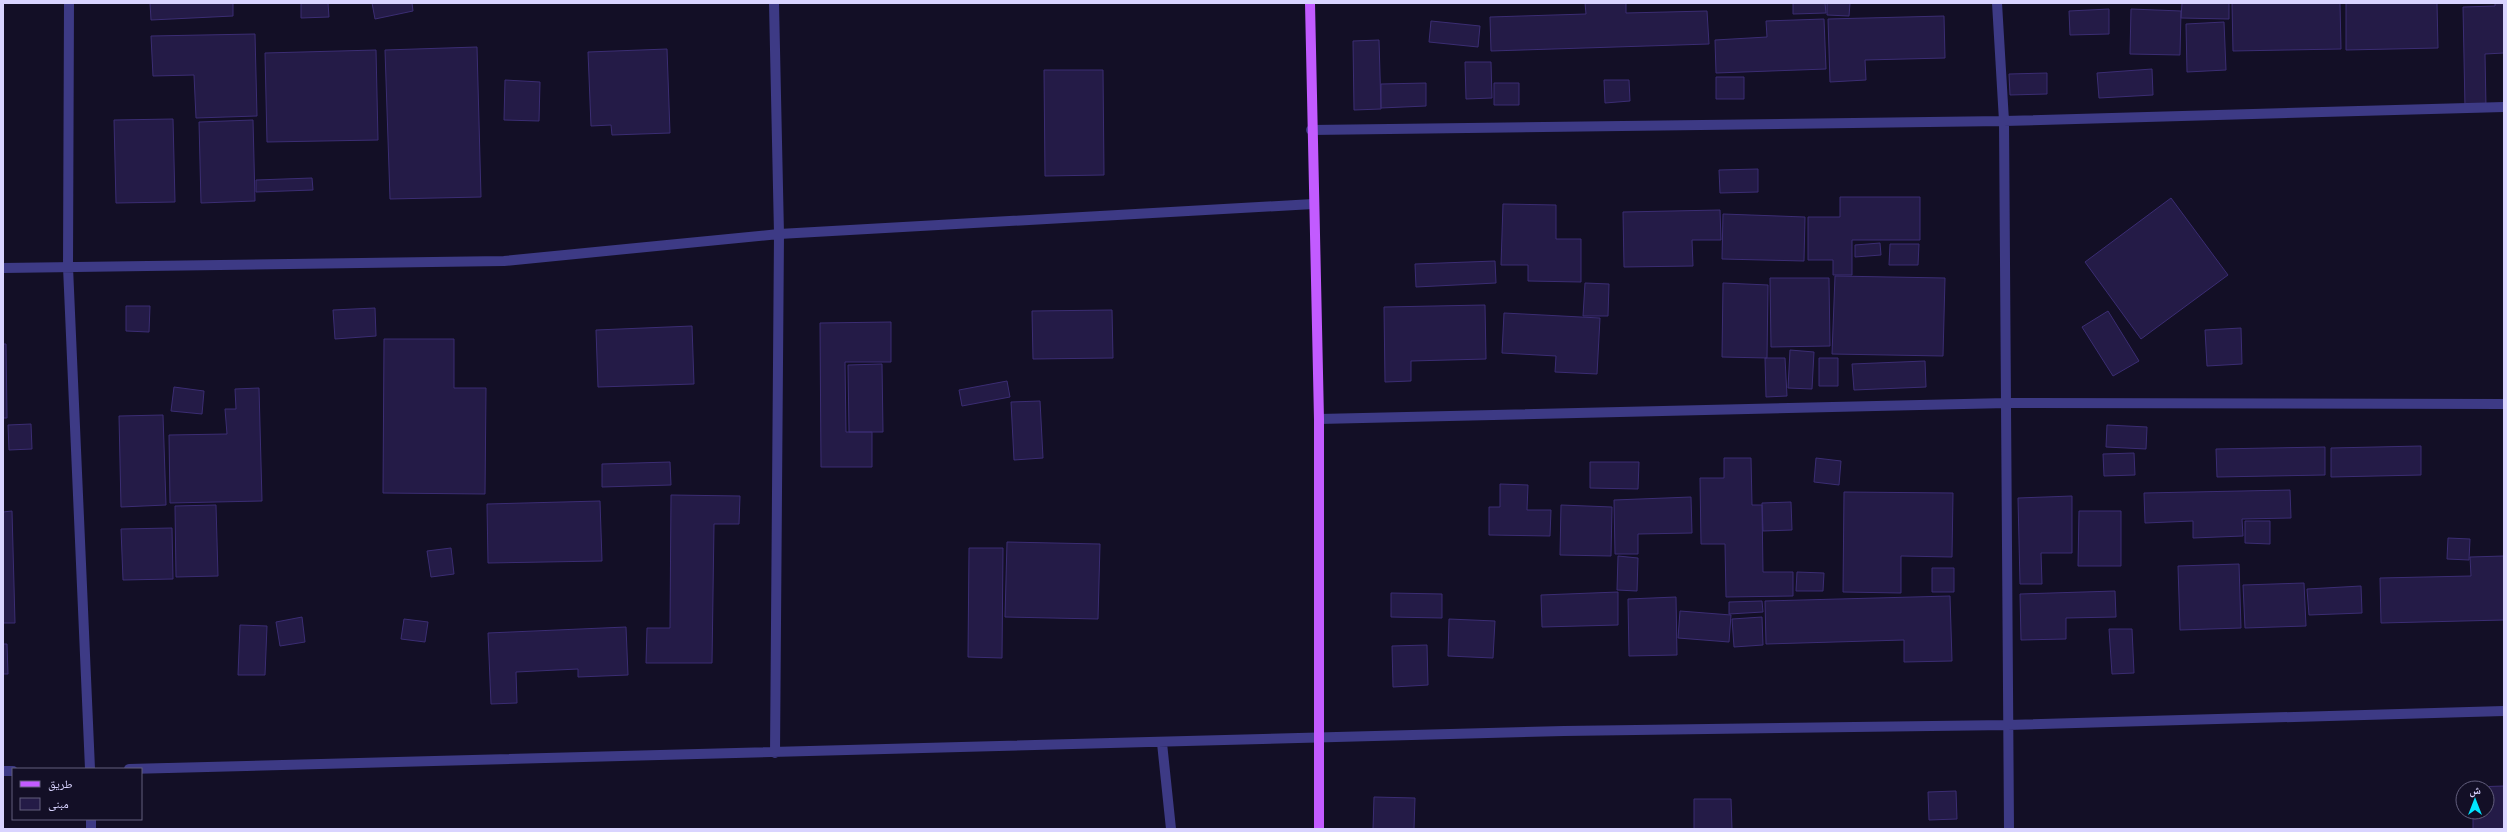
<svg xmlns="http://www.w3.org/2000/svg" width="2507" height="832" viewBox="0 0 2507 832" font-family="'Exo 2','Noto Naskh Arabic',sans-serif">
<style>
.building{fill:#241b47;stroke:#3b2d73}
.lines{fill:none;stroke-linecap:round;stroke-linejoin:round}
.minor{stroke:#3d3a85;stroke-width:10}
.major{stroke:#c25bff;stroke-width:10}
</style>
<rect width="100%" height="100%" fill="#130f26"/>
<path class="building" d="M150,3H233V16L151,20Z
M301,3H328L329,17L301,18Z
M372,3H412L413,11L375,19Z
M1585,3H1626V13L1707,11L1709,44L1491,51L1490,17L1586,14Z
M1793,3H1825L1826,13L1793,14Z
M1827,3H1850L1849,16L1827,15Z
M2182,3H2229V19L2181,18Z
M2232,3H2340L2341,49L2233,51Z
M2346,3H2437L2438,48L2346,50Z
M2495,3H2504V53L2485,54L2486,108H2465L2463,7L2495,6Z
M2109,9V34L2070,35L2069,11Z
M2131,9L2181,11L2180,55L2130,54Z
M1944,16L1945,58L1865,60L1866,80L1830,82L1828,19Z
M1824,19L1826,69L1716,73L1715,40L1767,37L1766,21Z
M1431,21L1480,26L1478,47L1429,42Z
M2224,22L2226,70L2187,72L2186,24Z
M255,34L257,116L196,118L194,75L153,76L151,36Z
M1379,40L1381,109L1354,110L1353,41Z
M477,47L481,197L390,199L385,50Z
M667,49L670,133L612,135L611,125L591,126L588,52Z
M376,50L378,140L267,142L265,53Z
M1465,62H1491L1492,98L1466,99Z
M2152,69L2153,95L2099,98L2097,73Z
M1044,70H1103L1104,175L1045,176Z
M2047,73V94L2010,95L2009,74Z
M1716,77H1744V99H1716Z
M505,80L540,82L539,121L504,120Z
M1604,80H1629L1630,101L1605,103Z
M1426,83V106L1381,108V84Z
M1494,83H1519V105H1494Z
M173,119L175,202L116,203L114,120Z
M253,120L255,201L201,203L199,122Z
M1758,169V192L1720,193L1719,170Z
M312,178L313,190L256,192V180Z
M1840,197H1920V240H1852V275H1833V260H1808V217H1840Z
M2171,198L2228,275L2141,339L2085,262Z
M1503,204L1556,205V239H1581V282L1528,281V265H1501Z
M1720,210L1721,240H1692L1693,266L1624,267L1623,212Z
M1723,214L1805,217L1804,261L1722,259Z
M1880,243L1881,255L1855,257V245Z
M1890,244H1919L1918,265H1889Z
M1495,261L1496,283L1416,287L1415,264Z
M1835,276L1945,278L1943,356L1832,354Z
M1770,278H1829L1830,346L1771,347Z
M1585,283L1609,284L1608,316H1583Z
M1723,283L1768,285L1767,358L1722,357Z
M1485,305L1486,359L1411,361V381L1385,382L1384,307Z
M126,306H150L149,332L126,331Z
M375,308L376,336L335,339L333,310Z
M1112,310L1113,358L1033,359L1032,311Z
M2108,311L2139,361L2113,376L2082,327Z
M1504,313L1600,318L1597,374L1555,372L1556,356L1502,353Z
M891,322V362H845L846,432H872V467H821L820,323Z
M692,326L694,384L598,387L596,330Z
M2241,328L2242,364L2207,366L2205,330Z
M384,339H454V388H486L485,494L383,493Z
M3,344H6L7,418H3Z
M1790,350L1814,352L1812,389L1788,388Z
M1765,358H1785L1787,396L1766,397Z
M1819,358H1838V386H1819Z
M1925,361L1926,387L1854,390L1852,364Z
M882,364L883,432H849L848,365Z
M1007,381L1010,397L962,406L959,390Z
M174,387L204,391L202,414L171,411Z
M259,388L262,501L170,503L169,435L227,434L225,409H236L235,389Z
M1040,401L1043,458L1014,460L1011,402Z
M163,415L166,505L121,507L119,416Z
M31,424L32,449L9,450L8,425Z
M2107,425L2147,427L2146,449L2106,447Z
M2421,446V475L2331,477V448Z
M2325,447V475L2217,477L2216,449Z
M2134,453L2135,475L2104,476L2103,454Z
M1724,458H1751L1752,505H1762L1763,572H1793V596L1726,597L1725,544H1701L1700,478H1724Z
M1816,458L1841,461L1839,485L1814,482Z
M670,462L671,485L602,487V464Z
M1590,462H1639L1638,489L1590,488Z
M1500,484L1528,485L1527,510H1551L1550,536L1489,535V507H1500Z
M2290,490L2291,518L2242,519L2243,536L2193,538V521L2145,523L2144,493Z
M1844,492L1953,493L1952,557L1901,556V593L1843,592Z
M671,495L740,496L739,524H714L712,663H646L647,628H670Z
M2072,496V553H2041L2042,584H2020L2018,498Z
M1691,497L1692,533L1638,534V554H1615L1614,500Z
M600,501L602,561L488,563L487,504Z
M1791,502L1792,530L1763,531L1762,503Z
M216,505L218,576L176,577L175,506Z
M1561,505L1612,507L1611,556L1560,555Z
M12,511L15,623H3V512Z
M2079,511H2121V566H2078Z
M2245,521H2270V544L2245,543Z
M172,528L173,579L123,580L121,529Z
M2448,538L2470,539L2469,560L2447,559Z
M1007,542L1100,544L1098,619L1005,617Z
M451,548L454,574L431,577L427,551Z
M969,548H1003L1002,658L968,657Z
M1618,556L1638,558L1637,591L1617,590Z
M2504,556V620L2381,623L2380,578L2471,576L2470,557Z
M2239,564L2241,628L2180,630L2178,566Z
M1932,568H1954V592H1932Z
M1797,572L1824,573L1823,591H1796Z
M2304,583L2306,626L2245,628L2243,585Z
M2361,586L2362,613L2309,615L2307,589Z
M2115,591L2116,617L2066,618V639L2021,640L2020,594Z
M1618,592V625L1542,627L1541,595Z
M1391,593L1442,594V618L1391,617Z
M1950,596L1952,661L1904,662V640L1766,644L1765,601Z
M1676,597L1677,655L1629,656L1628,599Z
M1762,601L1763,612L1729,614V602Z
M1680,611L1731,615L1729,642L1678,638Z
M302,617L305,642L280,646L276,622Z
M1762,617L1763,645L1734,647L1732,619Z
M404,619L428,622L425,642L401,639Z
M1449,619L1495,621L1493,658L1448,656Z
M240,625L267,626L265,675H238Z
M626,627L628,675L578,677V669L516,672L517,703L491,704L488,633Z
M2109,629H2132L2134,673L2112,674Z
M3,644H7L8,674H3Z
M1427,645L1428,685L1393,687L1392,646Z
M2504,786V829H2473V812H2487V788L2473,787Z
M1956,791L1957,819L1929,820L1928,792Z
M1374,797L1415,798L1414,829H1373Z
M1694,799H1731L1732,829H1694Z"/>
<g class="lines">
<path class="minor" d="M69,3L68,267L90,769
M774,3L779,234L775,753
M1997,3L2004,121L2009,829
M1311,130L2004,121L2504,107
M3,268L504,261L779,234L1313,204
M1319,419L2007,403L2504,404
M1162,743L1171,829
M129,769L1564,731L2008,725L2504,711
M3,771H13
M91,819V829"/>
<path class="major" d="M1310,3L1319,419V829"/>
</g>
<rect width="2507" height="832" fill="none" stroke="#d9d4ff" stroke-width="8"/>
<rect x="12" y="768" width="130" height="52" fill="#130f26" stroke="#625e7d"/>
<rect x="20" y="781" width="20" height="6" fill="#c25bff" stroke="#625e7d"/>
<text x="48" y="788" font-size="12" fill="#d9d4ff">طريق</text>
<rect x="20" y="798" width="20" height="12" fill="#241b47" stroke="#625e7d"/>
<text x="48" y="808" font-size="12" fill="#d9d4ff">مبنى</text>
<g transform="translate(2475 800)"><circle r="19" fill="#130f26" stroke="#625e7d"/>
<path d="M0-3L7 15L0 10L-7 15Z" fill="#00e5ff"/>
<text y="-6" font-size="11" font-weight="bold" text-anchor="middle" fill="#d9d4ff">ش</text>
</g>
</svg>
